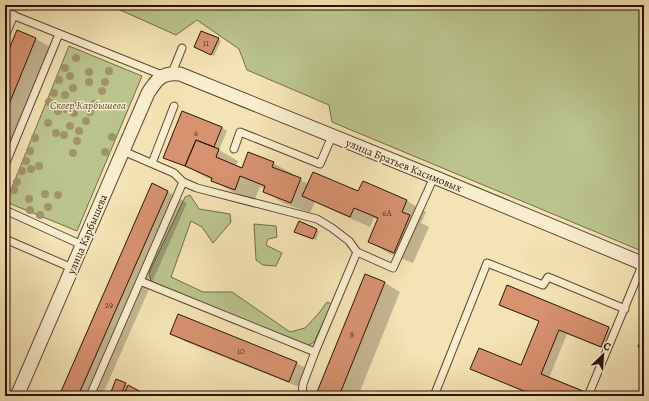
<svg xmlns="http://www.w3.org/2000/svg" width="649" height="401" viewBox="0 0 649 401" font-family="Alegreya,serif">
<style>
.green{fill:#bbc48d;stroke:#726c4a}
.shadow{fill:#0003}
.building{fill:#d79270;stroke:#2a1306}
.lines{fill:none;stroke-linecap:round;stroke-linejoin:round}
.lane-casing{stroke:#5c4732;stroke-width:9}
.street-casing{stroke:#5c4732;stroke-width:15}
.lane{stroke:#f8edce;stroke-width:7}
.street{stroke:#f8edce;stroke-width:13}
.tree{fill:#a1936e}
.labels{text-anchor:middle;stroke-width:3;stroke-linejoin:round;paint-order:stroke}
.number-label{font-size:9px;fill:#553320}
.park-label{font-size:11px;font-style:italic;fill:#5d5135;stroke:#f8edce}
.street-label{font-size:11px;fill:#2a1306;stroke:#f8edce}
</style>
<rect width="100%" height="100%" fill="#f4e3b4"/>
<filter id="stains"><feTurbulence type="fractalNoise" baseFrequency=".005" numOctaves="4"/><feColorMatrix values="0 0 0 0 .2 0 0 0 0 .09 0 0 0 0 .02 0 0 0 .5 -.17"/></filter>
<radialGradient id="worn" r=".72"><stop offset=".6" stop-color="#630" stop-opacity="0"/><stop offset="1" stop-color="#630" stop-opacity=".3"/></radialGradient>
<path class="green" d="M109,5H644V252L332,122L329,105L247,70L239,49L197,20L176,35Z
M69,46L142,76L77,231L6,202Z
M190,195L199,209L230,214L231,222L213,243L202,227L191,221L171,277L203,292H232L290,332L305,328L319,313L327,302L332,304L314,342L306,347L151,281L149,273L185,197Z
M254,224L276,226L277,237L268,239L266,245L282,253L276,266L263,265L256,260Z"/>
<path class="shadow" d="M17,32L36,39L55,50L5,171V62Z
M202,32L221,41L214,56L197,48Z
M183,112L222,127L227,131L219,150L238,161L236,166L242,169L273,163L293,174L292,176L308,184L359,193L363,182L407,201L426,212L421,223L429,227L413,263L388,253L369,241L378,220L374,218L370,227L323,206L315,202L310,213L283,203L264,191L265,189L260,187L254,201L231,191L212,180L205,177L191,169L170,160Z
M153,185L168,192L187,203L102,396H60Z
M299,222L319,231L316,240L298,233Z
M366,275L385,283L400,292L358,396H326L318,392Z
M500,304L609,328L617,333L609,351L567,334L549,378L582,392L589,396H535L480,373L472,369L521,367L540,322L509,309Z
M171,333L296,363L312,371L304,389L186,342Z
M125,384L127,386L145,395L144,396H122L115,393Z
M622,392L631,396H621Z"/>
<path class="building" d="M17,30L36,38L5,114V59Z
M201,31L219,38L211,55L194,47Z
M182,111L222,127L214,147L196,140L185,166L163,158Z
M196,140L219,149L216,157L242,168L248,152L274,162L272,167L301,178L291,203L263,192L265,186L240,176L235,190L211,181L212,178L185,166Z
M313,172L358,191L363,181L407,200L402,212L410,215L394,253L368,242L378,218L354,208L350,217L302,196Z
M152,183L168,191L78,396H59Z
M299,221L317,229L313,239L294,232Z
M365,274L385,282L339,396H327L317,392Z
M507,285L609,327L601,347L559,330L541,374L583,391L581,396H536L470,369L479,348L521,365L539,321L499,305Z
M178,314L297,362L289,382L170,334Z
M643,335L644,336V349L638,347Z
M116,379L126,383L120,396L111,392Z
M128,385L143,393L142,396H123Z"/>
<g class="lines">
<g class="lane-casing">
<path id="lane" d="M5,12L162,75
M5,36L14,15
M172,73L182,48
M234,149L240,132L320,164L332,136
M123,151L174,173L183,182L197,188L317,219L332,228L349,241L357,252L393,268L434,177
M152,163L174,106
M5,165L59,34
M183,182L140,281L315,352L357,252
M5,210L82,245
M5,239L72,268
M90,396L140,281
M302,396L303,384L315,352
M434,396L487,263L543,285L548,277L625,309
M588,396L643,263"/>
</g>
<g class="street-casing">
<path id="street" d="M17,396L148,93C157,79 162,72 180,74L434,177L644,264"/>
</g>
<use href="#lane" class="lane"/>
<use href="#street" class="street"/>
</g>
<g class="tree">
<circle cx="76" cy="58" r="4"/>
<circle cx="65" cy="68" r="4"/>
<circle cx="109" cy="71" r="4"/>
<circle cx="89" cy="72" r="4"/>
<circle cx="70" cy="76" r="4"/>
<circle cx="59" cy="80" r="4"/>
<circle cx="89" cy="82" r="4"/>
<circle cx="105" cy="82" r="4"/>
<circle cx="73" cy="88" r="4"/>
<circle cx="102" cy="91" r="4"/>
<circle cx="54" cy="93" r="4"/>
<circle cx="65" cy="95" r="4"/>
<circle cx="49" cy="102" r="4"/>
<circle cx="78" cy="104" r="4"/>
<circle cx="94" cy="104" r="4"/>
<circle cx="66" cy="109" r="4"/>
<circle cx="58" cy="111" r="4"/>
<circle cx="90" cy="112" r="4"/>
<circle cx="74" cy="113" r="4"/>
<circle cx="86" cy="121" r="4"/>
<circle cx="48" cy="123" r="4"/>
<circle cx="70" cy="126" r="4"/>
<circle cx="79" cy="131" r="4"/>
<circle cx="56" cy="133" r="4"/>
<circle cx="64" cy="135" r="4"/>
<circle cx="112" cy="137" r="4"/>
<circle cx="35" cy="138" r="4"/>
<circle cx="77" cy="141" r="4"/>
<circle cx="30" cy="151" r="4"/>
<circle cx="105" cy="152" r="4"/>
<circle cx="73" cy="153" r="4"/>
<circle cx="26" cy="161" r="4"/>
<circle cx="39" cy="166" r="4"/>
<circle cx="31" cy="169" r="4"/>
<circle cx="22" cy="171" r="4"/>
<circle cx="17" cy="182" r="4"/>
<circle cx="14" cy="190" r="4"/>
<circle cx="45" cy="194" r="4"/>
<circle cx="58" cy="195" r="4"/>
<circle cx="29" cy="199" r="4"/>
<circle cx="48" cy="207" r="4"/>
<circle cx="30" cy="210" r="4"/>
<circle cx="40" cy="215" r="4"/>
</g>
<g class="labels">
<g class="number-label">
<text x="206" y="46">11</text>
<text x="196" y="136">6</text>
<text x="387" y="216">6А</text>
<text x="109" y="308">29</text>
<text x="352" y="338">8</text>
<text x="241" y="354">10</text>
</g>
<g class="park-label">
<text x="88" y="109">Сквер Карбышева</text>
</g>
<g class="street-label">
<text transform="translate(404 165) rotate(22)" y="4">улица Братьев Касимовых</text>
<text transform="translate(87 234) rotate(-67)" y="4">улица Карбышева</text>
</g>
</g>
<rect width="649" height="401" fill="none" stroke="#f4e3b4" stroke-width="20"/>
<rect x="6" y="6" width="637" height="389" fill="none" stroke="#2a1306" stroke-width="2"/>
<rect x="10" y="10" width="629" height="381" fill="none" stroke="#2a1306"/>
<g transform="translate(603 355) rotate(25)" stroke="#f8edce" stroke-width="3" paint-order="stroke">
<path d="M0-3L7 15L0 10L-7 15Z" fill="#2a1306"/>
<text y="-6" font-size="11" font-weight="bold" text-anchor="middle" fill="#2a1306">С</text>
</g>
<rect width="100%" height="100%" filter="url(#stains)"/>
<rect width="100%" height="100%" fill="url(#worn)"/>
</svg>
